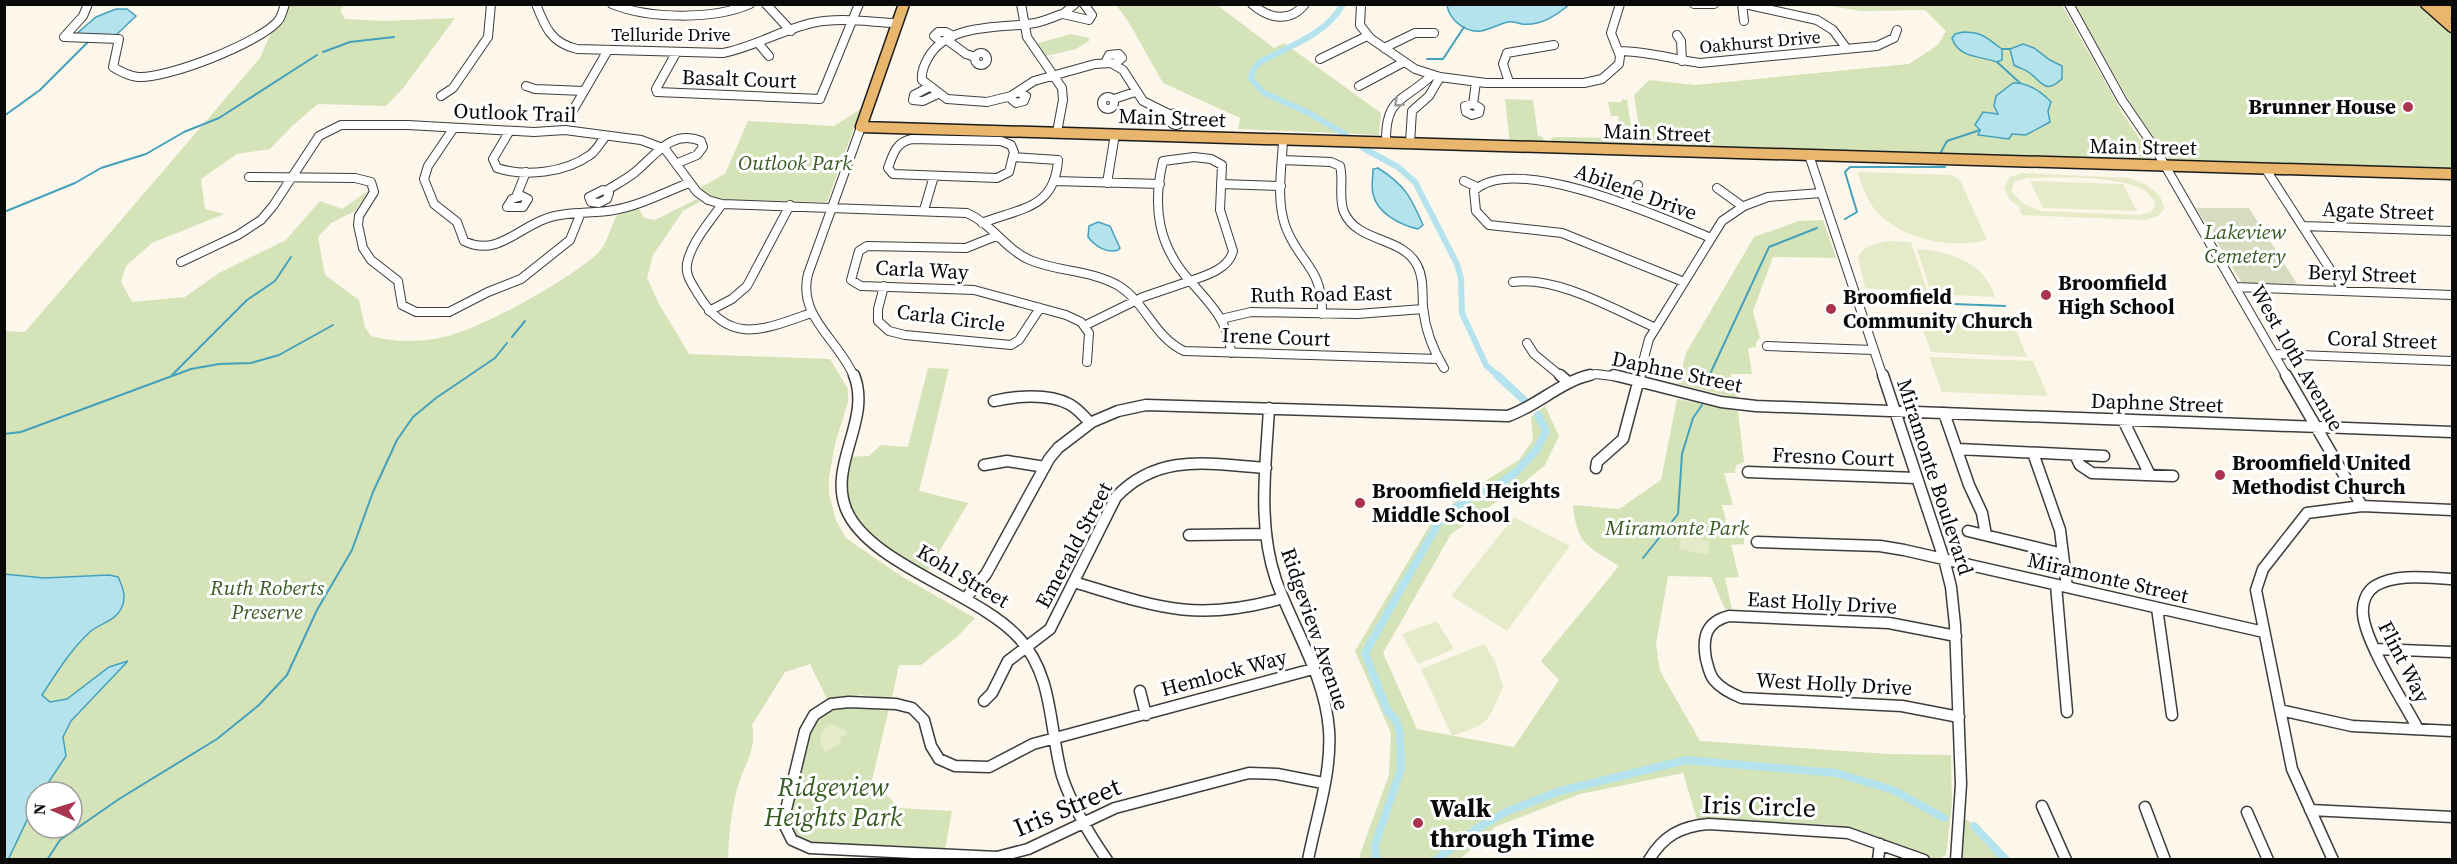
<svg xmlns="http://www.w3.org/2000/svg" width="2457" height="864" viewBox="0 0 2457 864" font-family="'Source Serif 4',serif">
<style>
.green{fill:#d5e3b8;fill-rule:evenodd}
.cemetery{fill:#d7dbbf}
.pitch{fill:#e5ebc9;fill-rule:evenodd}
.water{fill:#b4e3ee;stroke:#44a1bd;stroke-width:1.5}
.lines{fill:none;stroke-linecap:round;stroke-linejoin:round}
.stream{stroke:#44a1bd;stroke-width:2}
.canal-far1{stroke:#b4e3ee;stroke-width:6}
.canal{stroke:#b4e3ee;stroke-width:8}
.minor-far1-casing{stroke:#3d3d3d;stroke-width:10}
.minor-casing{stroke:#3d3d3d;stroke-width:13}
.major-casing{stroke:#1b1b1b;stroke-width:13}
.minor-far1{stroke:#fff;stroke-width:8}
.minor{stroke:#fff;stroke-width:10}
.major{stroke:#e9b66e;stroke-width:10}
.oneway{stroke:#9d9d9d}
.poi-dot{fill:#aa334d;stroke:#fff;stroke-width:2}
.labels{text-anchor:middle;stroke-width:6;stroke-linejoin:round;paint-order:stroke}
.far-street-label{font-size:18px;fill:#0a0a0a;stroke:#fff}
.street-label{font-size:21px;fill:#0a0a0a;stroke:#fff}
.poi-label{font-size:21px;font-weight:bold;fill:#0a0a0a;stroke:#fff;text-anchor:start}
.park-label{font-size:21px;font-style:italic;fill:#385a23;stroke:#fff}
.near-park-label{font-size:26px;font-style:italic;fill:#385a23;stroke:#fff}
.near-street-label{font-size:26px;fill:#0a0a0a;stroke:#fff}
.near-poi-label{font-size:26px;font-weight:bold;fill:#0a0a0a;stroke:#fff;text-anchor:start}
</style>
<rect width="100%" height="100%" fill="#fdf6ea"/>
<path class="green" d="M287,5H345L340,10L345,19L385,21L455,18L404,87L386,106L318,104L292,126L270,149L237,154L201,179L205,209L224,214L152,243L126,266L121,282L132,302L185,297L219,273L286,240L320,201L342,209L368,191L355,211L331,223L318,237L325,275L359,300L365,327L371,336C395,343 420,342 444,337C481,329 571,279 598,253C607,244 611,227 616,216L638,207L644,218L655,220L697,199L701,201L683,211L653,255L647,278L659,304L689,354L830,359L848,389V402L835,444L829,477V494L836,520L846,538L901,576L975,618L957,637L921,665H899L892,698L859,695L827,699L810,664L785,672L752,725C757,751 744,764 737,789C731,812 729,835 728,859L5,860V331L25,332L260,58L274,26ZM36,792H72V828H36Z
M1116,5H1217L1274,48L1284,43L1381,113L1379,135L1238,129L1240,118L1163,83L1128,21Z
M1824,5H2062L2123,114L2152,157L2150,161L1642,146L1634,95L1649,80L1695,85L1909,64L1938,45L1946,31L1925,10L1861,11Z
M2075,5H2421L2452,33V170L2169,160L2131,104Z
M1071,34L1089,38V41L1076,49L1046,56L1035,44Z
M1505,99L1533,100L1538,136L1543,137L1544,144L1510,143Z
M1622,99L1627,100L1632,132L1620,135L1615,128L1619,125L1618,116H1611L1608,102H1622Z
M861,109L827,202L723,200L703,193L701,187L725,174L748,121L834,126Z
M1554,137L1630,138L1634,146L1552,144L1551,139Z
M1823,220L1836,258L1773,257L1753,311L1760,338L1756,342V347L1748,348L1752,374H1731L1737,398L1678,384L1686,353L1754,237L1799,221Z
M928,368L949,369L919,491L968,503L925,576L875,545L845,505V457L869,456L881,445L908,447Z
M1677,399L1738,411L1744,462L1736,465L1735,473H1724L1733,505H1722L1727,525L1744,535V544L1731,545L1739,577L1725,578L1732,609H1725L1711,577L1668,576L1656,644L1660,671L1700,741L1888,754L1951,755L1952,803L1946,855L1938,859L1933,858L1857,830L1835,825L1697,819L1683,773L1580,794L1495,827L1460,859H1365L1359,857L1389,775L1391,733L1355,651L1431,523L1464,494L1519,460L1533,440L1531,417L1545,406L1559,436L1545,465L1522,484L1451,534L1383,653L1417,729L1514,747L1559,680L1541,661L1619,566C1588,546 1577,546 1573,505L1619,509L1661,480Z
M831,704H890L872,780L899,808L952,811L944,855L793,842L785,831L805,731Z
M1960,816C1981,827 1995,841 2010,859L1956,860Z"/>
<path class="cemetery" d="M2196,208H2249L2297,284L2242,283Z"/>
<path class="pitch" d="M1857,172L1951,175L1960,180L1987,240C1951,249 1904,240 1878,213C1867,202 1863,186 1857,172Z
M2021,173L2129,178C2144,183 2163,191 2164,209L2158,216L2144,220L2022,215L2019,209L2021,208L2010,200L2004,187L2010,177ZM2027,178C2054,178 2152,172 2155,206L2150,212L2140,215L2041,211L2024,204L2012,192L2014,182Z
M2030,181L2123,184L2137,211L2043,208Z
M1890,241L1911,242L1927,290L1924,292L1865,288L1858,257C1864,245 1877,243 1890,241Z
M1917,249C1949,251 1985,262 1995,297L1935,294L1930,290Z
M1917,313L2011,317L2027,357L1931,352Z
M1929,357L2033,361L2048,396L1942,392Z
M1514,517L1570,546L1507,631L1451,596Z
M1681,535L1710,541L1708,555L1679,549Z
M1437,621L1454,649L1418,664L1402,634Z
M1484,644L1495,661L1503,687C1487,723 1491,723 1452,736L1421,669Z
M831,723L847,731L846,735L841,737L840,744L825,752C817,739 819,732 831,723Z"/>
<path class="water" d="M1447,5V4L1569,5C1555,16 1541,26 1522,24C1517,23 1514,21 1508,22C1499,24 1491,29 1481,31C1466,33 1449,20 1447,5Z
M116,9H127L136,16L115,36H74L96,17Z
M1963,32C1984,32 1986,38 2002,49V60L1997,62C1980,56 1958,58 1952,38L1955,34Z
M2023,44L2034,48L2050,60L2062,66V79C2046,93 2044,85 2031,74C2027,70 2019,68 2014,65L2010,49Z
M2013,83C2027,82 2042,92 2051,102L2048,111L2050,122L2026,135L2012,134L2009,139L1978,135L1980,130L1975,125L1983,112L1998,114L1994,106L1996,96Z
M1378,168C1405,185 1411,197 1423,225L1418,229C1400,225 1377,213 1373,194C1371,187 1373,177 1373,169Z
M1098,222L1110,226L1120,248L1118,250C1107,254 1095,246 1088,237L1089,226Z
M4,574L44,578L109,575L118,577C123,587 127,598 121,609C115,621 101,623 91,631C71,649 57,672 42,695L50,702L67,699L109,667L128,661L71,721L63,737L66,756L42,792H36V801L8,860L4,859Z"/>
<g class="lines">
<path class="stream" d="M2002,49H2010
M323,52L350,42L394,37
M1427,59H1443L1464,27
M1997,62L2020,83
M4,116L40,90L89,41
M1941,152L1947,141L1980,130
M4,212L75,183L101,168L146,154L184,132L219,118L317,55
M1845,219L1857,212L1845,172L1850,167H1945
M1876,301L2005,306
M512,337L525,321
M172,375L247,300L275,281L291,257
M1704,387L1769,247L1817,228
M4,434L21,432L191,369L219,364L251,363L279,355L333,325
M1643,558L1678,514L1682,454L1693,418L1702,405
M47,860L60,840L119,799L217,739L259,705L287,675L317,610L352,550L373,492L397,440L413,417L436,398L495,358L507,343"/>
<path class="canal-far1" d="M1343,4C1326,35 1289,46 1260,62L1253,70L1251,79L1264,93L1307,112L1345,134
M1363,148L1398,167L1415,182L1457,264L1461,278L1462,313L1486,365L1499,377"/>
<path class="canal" d="M1497,375L1524,400
M1974,826L2006,860
M1376,860L1375,845L1401,769L1400,734L1396,720L1387,710L1365,653L1440,520L1472,496L1501,483L1517,471L1537,449L1546,431L1538,415
M1436,860L1476,829L1508,811L1560,791L1686,760L1836,773L1893,790L1944,818"/>
<g class="minor-far1-casing">
<path id="minor-far1" d="M88,4L83,16L64,37L119,39L113,67C121,72 129,76 138,77C167,79 259,43 278,21C282,16 283,10 285,4
M536,4C545,27 551,43 577,49L723,53C754,47 781,30 812,23C840,17 869,22 897,23
M612,4C648,19 714,20 750,4
M766,4L791,31
M1021,4L1027,37L1062,88L1063,100L1057,132
M1252,4C1269,19 1290,23 1305,4
M1361,4L1360,25L1370,38L1415,69L1440,77L1486,83H1584L1602,79L1619,64L1620,56L1611,33L1620,4
M1694,4H1714
M1742,4L1744,21
M1745,4L1817,20L1833,30L1847,49
M2069,4L2122,100L2156,150L2287,377
M1062,14C1053,17 1045,21 1035,23C1001,29 948,22 928,58C924,65 921,72 922,80L947,99L987,102L1011,96L1034,81L1095,64L1111,63L1123,70L1143,101L1171,115
M1063,14L1089,20L1092,15L1084,4
M1063,14L1075,4
M1677,35L1681,41L1682,61
M947,40L966,54L975,57
M941,42L934,36L938,32H946L953,36
M759,44L769,56
M1384,48L1415,33H1434
M1619,51C1647,51 1672,59 1700,63L1877,46L1894,38L1897,30
M975 59a6 6 0 1 1 12 0a6 6 0 1 1-12 0Z
M1320,59L1367,36
M1105,63L1109,55L1119,54L1122,58L1114,64
M1509,82L1503,64L1507,53L1554,45
M526,86L535,89L584,91
M1359,86L1404,62
M929,87L914,95L913,100L923,101L938,94
M657,92L820,99
M657,92L656,89L676,53
M441,96L453,88L488,37L491,4
M1102 103a6 6 0 1 1 12 0a6 6 0 1 1-12 0Z
M1009,97L1016,103L1024,101L1026,96L1018,92
M820,99L859,4
M1114,99L1135,92
M1473,104L1480,108L1479,113L1472,115L1466,112L1465,106Z
M1473,104L1476,82
M572,112L608,50
M1170 119a6 6 0 1 1 12 0a6 6 0 1 1-12 0Z
M453,129L428,166L424,179L434,204L457,222L464,241C496,257 517,229 545,219C564,211 594,214 614,210C639,206 665,192 689,183
M509,132L493,159L497,168C525,177 565,173 590,155C596,151 600,143 605,137
M912,139L1001,141L1011,145L1014,152L1009,172L997,178L893,174L888,168C893,154 896,142 912,139Z
M1283,140C1282,167 1276,198 1285,225C1298,263 1323,266 1322,314
M1386,143C1385,96 1404,102 1432,75
M1410,143L1412,111L1429,96L1440,77
M1809,155L1883,377
M1194,157L1211,159L1222,165L1220,210L1233,251C1229,269 1205,276 1190,281C1158,246 1152,207 1163,161Z
M1282,160L1331,162L1340,166C1344,181 1338,198 1344,212C1357,243 1402,236 1417,265C1424,278 1422,293 1423,307C1425,328 1433,350 1444,368
M2265,168L2344,291
M249,177L355,178L371,182L374,192L359,216L358,225L363,248L371,260L398,281L402,305L416,312H449L488,292L521,279L570,240L580,215
M1055,181L1160,184
M1464,181L1477,187
M1107,183L1115,134
M1221,184L1281,186
M1717,188L1742,206
M603,190L609,193L607,199L599,203L591,202L589,197Z
M606,191C615,185 625,180 634,173C655,156 671,129 701,141L703,147L697,155L678,163
M522,196L528,199L523,207H507L512,199Z
M516,197L526,172
M722,204C710,222 691,242 687,264C685,276 693,285 698,294C729,346 763,330 811,313
M1625,204L1638,185
M924,210L934,176
M982,223C1020,208 1055,209 1058,160L1013,157
M2303,226L2452,231
M996,236L966,248L867,246L859,251L851,280L861,286L974,290L1066,315L1081,322L1089,333L1087,362
M181,262L238,235L261,220L273,206L319,136L341,125H408L534,132L565,130L641,140L665,149L697,192L708,200L722,204L967,213C992,224 1005,249 1030,260C1058,272 1092,270 1119,286C1146,303 1154,337 1184,351L1438,359
M1190,281C1210,303 1229,322 1231,353
M1513,282C1558,276 1615,310 1656,328
M1684,282L1562,233L1489,225L1476,211L1474,191C1514,151 1665,219 1711,238
M884,286L878,309V321L889,331L905,335L1011,345L1019,340L1040,308
M2235,287L2452,295
M709,311L732,299L747,286L790,205
M1221,319L1251,312L1357,314L1423,309
M1084,326L1143,297L1190,281
M1527,343L1534,354L1562,377
M1767,346L1873,350
M2274,354L2452,361
M854,377C840,341 797,317 808,274L861,127
M1584,377L1596,374L1620,377
M1639,377L1649,339L1722,221L1744,206L1768,197L1821,193"/>
</g>
<g class="minor-casing">
<path id="minor" d="M854,375C872,420 828,464 846,509C868,564 977,592 1019,638C1054,676 1049,729 1062,776C1072,806 1089,834 1107,860
M1560,375L1568,382
M1614,375L1721,402L1756,406L2452,432
M1883,375L1944,559L1951,587L1955,625L1961,784L1956,860
M2286,375L2362,506
M994,401C1016,396 1048,393 1069,404C1077,408 1084,416 1090,423
M1269,408C1266,466 1257,524 1276,580C1294,630 1325,676 1329,730C1332,773 1316,818 1308,860
M1944,413L1969,485L1982,513L1986,535
M2123,420L2150,475
M1958,449L2104,456
M2033,453L2060,530L2067,587
M2075,455L2080,465L2092,473L2173,476
M984,465L1007,461L1045,467
M1596,468L1597,462L1623,439L1640,375
M1748,472L1916,478
M1968,531L2063,554
M1189,535L1265,534
M1757,542L1880,546L1904,550L2264,632
M1074,582C1156,607 1197,623 1283,598
M2056,585L2067,712
M965,599L986,574L1049,459L1058,448L1092,422L1118,411L1146,405L1508,416C1537,406 1560,382 1590,375
M2157,608L2172,715
M1956,636L1889,623L1729,616C1706,622 1702,637 1706,659C1708,666 1709,674 1714,680C1721,689 1732,694 1742,698L1902,706L1959,717
M2375,649L2452,652
M1313,669L1033,744L989,767L955,766L939,759L931,746L924,720L912,708L896,704L849,702L831,704L814,715L805,731L783,822L792,840L810,848L997,857L1028,849L1115,808L1249,773L1277,774L1323,783
M1140,691L1146,715
M984,701L992,693L1008,661L1050,629L1116,497C1159,452 1210,464 1266,468
M2280,710L2352,726L2452,731
M2418,729C2403,701 2365,642 2363,614C2362,603 2366,592 2375,586C2397,573 2428,578 2452,579
M2042,806L2066,860
M2145,807L2165,860
M2310,810L2452,817
M2247,812L2268,860
M1649,860C1663,836 1681,826 1709,824L1848,833L1924,860
M1878,860L1880,844
M2333,860L2292,769L2256,590L2263,569L2307,513L2362,506L2452,510"/>
</g>
<g class="major-casing">
<path id="major" d="M904,4L861,127L2452,174
M2426,4L2452,27
M2440,4L2452,14"/>
</g>
<use href="#minor-far1" class="minor-far1"/>
<use href="#minor" class="minor"/>
<use href="#major" class="major"/>
</g>
<defs><path id="oneway-chevron" d="M-2-3.5L2.5 0L-2 3.5" fill="none" stroke-width="1.6" stroke-linecap="round" stroke-linejoin="round" transform="scale(1.5)"/></defs>
<use class="oneway" href="#oneway-chevron" transform="translate(1398 103) rotate(137)"/>
<g class="poi-dot">
<circle cx="2408" cy="107" r="6"/>
<circle cx="2046" cy="295" r="6"/>
<circle cx="1831" cy="309" r="6"/>
<circle cx="2220" cy="475" r="6"/>
<circle cx="1360" cy="503" r="6"/>
<circle cx="1418" cy="823" r="6"/>
</g>
<g class="labels">
<g class="far-street-label">
<text x="671" y="41">Telluride Drive</text>
<text transform="translate(1760 42) rotate(-5)" y="6">Oakhurst Drive</text>
</g>
<g class="street-label">
<text transform="translate(739 79) rotate(2)" y="7">Basalt Court</text>
<text transform="translate(515 113) rotate(2)" y="7">Outlook Trail</text>
<text transform="translate(1172 118) rotate(2)" y="7">Main Street</text>
<text transform="translate(1657 133) rotate(2)" y="7">Main Street</text>
<text transform="translate(2143 147) rotate(1)" y="7">Main Street</text>
<text transform="translate(1636 192) rotate(20)" y="7">Abilene Drive</text>
<text transform="translate(2378 211) rotate(2)" y="7">Agate Street</text>
<text transform="translate(922 270) rotate(3)" y="7">Carla Way</text>
<text transform="translate(2362 274) rotate(2)" y="7">Beryl Street</text>
<text transform="translate(1321 294) rotate(-1)" y="7">Ruth Road East</text>
<text transform="translate(951 318) rotate(7)" y="7">Carla Circle</text>
<text transform="translate(1276 337) rotate(2)" y="7">Irene Court</text>
<text transform="translate(2382 340) rotate(2)" y="7">Coral Street</text>
<text transform="translate(2297 358) rotate(60)" y="7">West 10th Avenue</text>
<text transform="translate(1677 372) rotate(12)" y="7">Daphne Street</text>
<text transform="translate(2157 403) rotate(2)" y="7">Daphne Street</text>
<text transform="translate(1833 457) rotate(2)" y="7">Fresno Court</text>
<text transform="translate(1935 477) rotate(72)" y="7">Miramonte Boulevard</text>
<text transform="translate(1074 545) rotate(-62)" y="7">Emerald Street</text>
<text transform="translate(963 576) rotate(31)" y="7">Kohl Street</text>
<text transform="translate(2108 578) rotate(13)" y="7">Miramonte Street</text>
<text transform="translate(1822 603) rotate(3)" y="7">East Holly Drive</text>
<text transform="translate(1315 629) rotate(71)" y="7">Ridgeview Avenue</text>
<text transform="translate(2404 662) rotate(63)" y="7">Flint Way</text>
<text transform="translate(1224 673) rotate(-15)" y="7">Hemlock Way</text>
<text transform="translate(1834 684) rotate(3)" y="7">West Holly Drive</text>
</g>
<g class="poi-label">
<text x="2396" y="114" text-anchor="end">Brunner House</text>
<text x="2058" y="290">Broomfield<tspan x="2058" dy="24">High School</tspan></text>
<text x="1843" y="304">Broomfield<tspan x="1843" dy="24">Community Church</tspan></text>
<text x="2232" y="470">Broomfield United<tspan x="2232" dy="24">Methodist Church</tspan></text>
<text x="1372" y="498">Broomfield Heights<tspan x="1372" dy="24">Middle School</tspan></text>
</g>
<g class="park-label">
<text x="795" y="170">Outlook Park</text>
<text x="2245" y="239">Lakeview<tspan x="2245" dy="24">Cemetery</tspan></text>
<text x="1677" y="535">Miramonte Park</text>
<text x="267" y="595">Ruth Roberts<tspan x="267" dy="24">Preserve</tspan></text>
</g>
<g class="near-park-label">
<text x="833" y="796">Ridgeview<tspan x="833" dy="30">Heights Park</tspan></text>
</g>
<g class="near-street-label">
<text transform="translate(1759 806) rotate(2)" y="9">Iris Circle</text>
<text transform="translate(1067 807) rotate(-23)" y="9">Iris Street</text>
</g>
<g class="near-poi-label">
<text x="1430" y="817">Walk<tspan x="1430" dy="30">through Time</tspan></text>
</g>
</g>
<rect width="2457" height="864" fill="none" stroke="#0a0a0a" stroke-width="12"/>
<g transform="translate(54 810) rotate(273)"><circle r="28" fill="#ffffff" stroke="#9d9d9d" stroke-width="1.5"/>
<path d="M0-4.5L10 22L0 15L-10 22Z" fill="#aa334d"/>
<text y="-9" font-size="16" font-weight="bold" text-anchor="middle" fill="#0a0a0a">N</text>
</g>
</svg>
